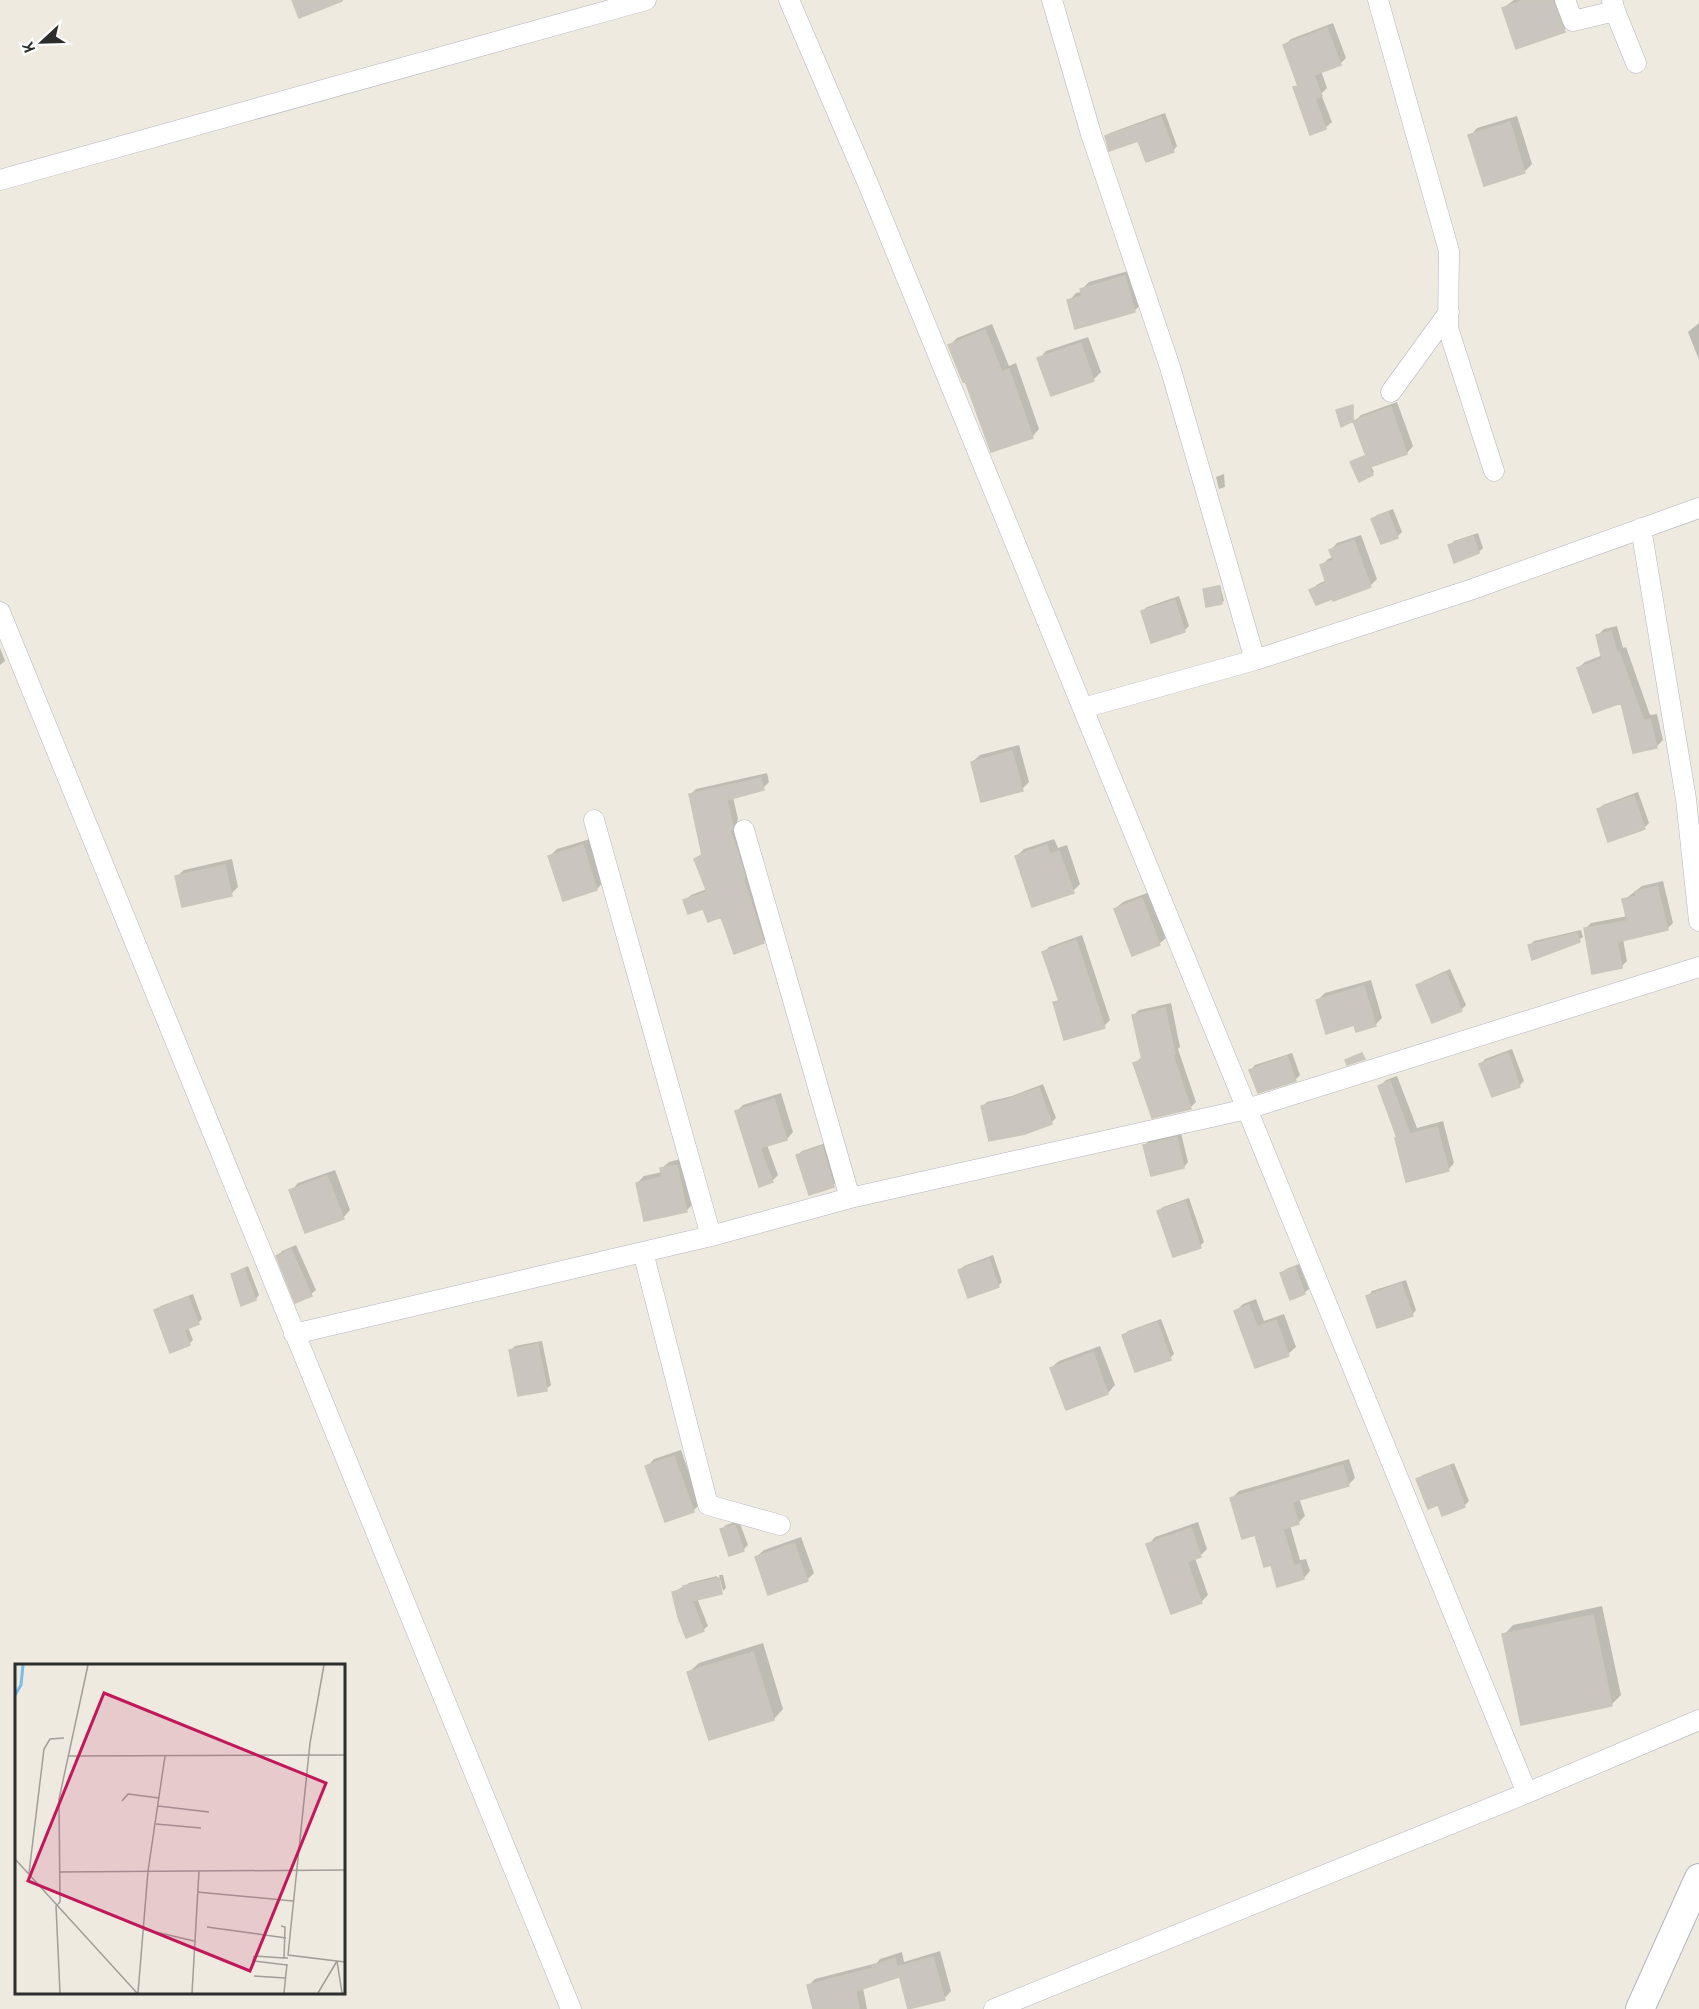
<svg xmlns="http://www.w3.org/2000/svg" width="1699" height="2009" viewBox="0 0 1699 2009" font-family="'Archivo Narrow',sans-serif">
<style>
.shadow{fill:#0003}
.building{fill:#cac6bf;stroke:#cac6b9;stroke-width:1.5}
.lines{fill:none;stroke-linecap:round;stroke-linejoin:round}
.street-casing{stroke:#b3b4c0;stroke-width:21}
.secondary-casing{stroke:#b3b4c0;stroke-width:30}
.street{stroke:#fff;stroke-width:20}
.secondary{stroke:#fff;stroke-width:28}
.inset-river{fill:none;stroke:#76beed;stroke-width:3}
.inset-road{fill:none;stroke:#a19e98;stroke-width:1.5}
.view{fill:#c2185b;fill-opacity:0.15;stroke:#c2185b;stroke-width:3}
.inset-edge{fill:none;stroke:#2d2d2d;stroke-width:3}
</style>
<rect width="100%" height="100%" fill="#eeeae0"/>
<path class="shadow" d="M1514,0H1563L1571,23L1564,30L1503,8Z
M1333,23L1346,58L1340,64L1321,71L1327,88L1321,94L1332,122L1325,128L1295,88L1299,84L1285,45L1291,39Z
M1165,113L1177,146L1173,151L1139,139L1106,137L1110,133Z
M1517,116L1532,164L1525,171L1485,184L1470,136L1477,128Z
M1132,270L1142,304L1134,311L1069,301L1076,293L1082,292V289L1089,282Z
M1699,323V360L1688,332Z
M992,324L1009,366L1016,363L1039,429L1032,437L966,379L950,345L957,338Z
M1088,337L1101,372L1094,379L1052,394L1039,359L1046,351Z
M1397,402L1413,446L1407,453L1371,466L1374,472L1372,474L1354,461L1367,455L1355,421L1361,415Z
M1224,474L1225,487L1219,489L1216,477Z
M1393,509L1402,532L1397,537L1373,519L1377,515Z
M1478,533L1483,548L1479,552L1450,546L1454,541Z
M1361,535L1377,579L1370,586L1311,590L1318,584L1327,580L1322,565L1328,559L1333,557L1331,550L1337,543Z
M1220,585L1224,601L1222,602L1204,589Z
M1179,596L1189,626L1184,631L1142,611L1147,607Z
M1617,626L1623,648L1626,647L1650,715L1657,714L1663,740L1656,747L1623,701L1578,668L1585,662L1603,655L1598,635L1604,629Z
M0,648L5,661L0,665Z
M1019,745L1029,782L1022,789L972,762L980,755Z
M767,773L769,782L763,788L733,797L738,819L736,825L743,844L769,936L763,942L722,916L704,907L685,901L691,895L707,889L696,859L702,853L690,795L696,789Z
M1638,792L1649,823L1645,827L1609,840L1599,809L1603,805Z
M590,839L604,881L597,889L564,899L550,856L557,849Z
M1054,839L1058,848L1067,845L1080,884L1073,891L1017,856L1024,849Z
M232,859L238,887L231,894L176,877L184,870Z
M1663,881L1673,923L1667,929L1623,939L1627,961L1621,967L1585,929L1591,923L1628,916L1624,900L1642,886Z
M1150,892L1167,937L1159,944L1115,909L1123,902Z
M1581,930L1583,937L1579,940L1530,945L1534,941Z
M1082,935L1110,1020L1104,1026L1055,1003L1060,998L1043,953L1049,947Z
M1450,969L1466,1005L1461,1010L1418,986L1423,981Z
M1371,980L1382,1018L1375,1025L1318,1000L1325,993Z
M1171,1003L1180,1047L1178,1049L1196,1102L1190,1108L1135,1063L1143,1056L1133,1016L1139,1010Z
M1512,1049L1524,1081L1520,1085L1492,1095L1481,1064L1485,1059Z
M1292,1053L1300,1075L1295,1080L1251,1070L1255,1065Z
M1397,1076L1417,1128L1443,1121L1454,1163L1448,1170L1396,1138L1398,1137L1380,1086L1386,1080Z
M1043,1084L1056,1118L1052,1122L1024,1132L983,1106L987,1102L1012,1096Z
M781,1093L793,1132L787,1139L767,1145L778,1175L772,1181L737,1111L743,1105Z
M1181,1133L1188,1162L1184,1167L1145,1145L1150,1140Z
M826,1143L838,1181L833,1185L797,1156L802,1151Z
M684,1158L694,1203L687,1210L646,1219L637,1183L644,1176L662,1172L661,1169L669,1162Z
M335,1170L350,1210L343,1218L291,1191L298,1183Z
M1189,1198L1204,1242L1200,1246L1159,1211L1163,1207Z
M296,1245L316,1290L311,1294L296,1301L278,1256L282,1251Z
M993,1255L1002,1282L998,1286L960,1270L964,1266Z
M1299,1264L1309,1289L1304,1293L1282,1273L1286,1269Z
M248,1266L259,1295L256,1299L233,1275L237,1271Z
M1406,1280L1416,1310L1412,1315L1368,1296L1372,1291Z
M193,1294L202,1319L198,1323L188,1327L193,1340L189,1344L156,1310L161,1306Z
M1256,1299L1264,1321L1284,1314L1296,1347L1288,1354L1256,1366L1236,1311L1243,1304Z
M1161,1319L1174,1354L1170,1358L1123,1335L1128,1331Z
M542,1341L551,1385L546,1389L510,1351L515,1346Z
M1100,1346L1115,1385L1108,1393L1067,1408L1051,1368L1059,1361Z
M681,1450L700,1504L693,1511L647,1467L654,1459Z
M1349,1459L1355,1478L1348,1485L1299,1498L1305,1516L1298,1523L1290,1525L1300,1560L1306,1559L1310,1571L1304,1578L1272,1563L1256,1533L1232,1498L1239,1491Z
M1454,1463L1469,1501L1464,1506L1438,1503L1418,1479L1423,1475Z
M739,1521L748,1545L743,1550L721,1530L726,1525Z
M1198,1522L1207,1549L1200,1556L1195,1558L1208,1595L1201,1602L1148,1545L1155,1537Z
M801,1537L814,1573L807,1580L756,1557L764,1550Z
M719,1575H723L726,1588L723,1591Z
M717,1576L720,1592H722L697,1598L708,1626L703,1630L674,1592L689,1583Z
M1602,1606L1621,1695L1611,1705L1504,1635L1513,1625Z
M763,1643L783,1709L774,1719L689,1672L699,1663Z
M940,1951L951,1991L944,1999L900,1973L863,1988L867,2009H814L808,1986L815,1979L877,1963L880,1959L902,1952L904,1962Z"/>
<path class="building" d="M292,0H342V1L299,18Z
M1524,0H1553L1565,32L1516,49L1502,8Z
M1327,28L1341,65L1314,75L1322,96L1315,99L1326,129L1310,135L1293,87L1298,86L1283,45Z
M1161,117L1174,152L1146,162L1138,141L1109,151L1105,136Z
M1510,122L1525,173L1484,186L1468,135Z
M1125,276L1135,312L1075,329L1067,300L1082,296L1080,289Z
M985,330L1002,372L1009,369L1033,438L991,452L965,381L963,382L948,345Z
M1081,343L1094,381L1051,396L1037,358Z
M1353,405V421L1341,427L1336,410Z
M1391,407L1407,454L1370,467L1353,421Z
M1364,456L1373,475L1359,482L1350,462Z
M1388,512L1398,538L1381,544L1371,519Z
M1473,536L1479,553L1454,563L1448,545Z
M1354,540L1371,587L1333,601L1332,599L1316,605L1309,590L1326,583L1320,565L1333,560L1329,550Z
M1219,586L1222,604L1206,607L1203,589Z
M1175,600L1185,632L1151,643L1141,611Z
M1611,631L1617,653L1619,652L1644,721L1650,719L1657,748L1633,753L1621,703L1593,713L1577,668L1602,659L1596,635Z
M1012,751L1023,791L981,802L971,762Z
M761,778L764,790L727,800L733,826L732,830L730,831L737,850L745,877H743L764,943L734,954L721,917L708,922L703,909L688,914L683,900L707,892L694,859L702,855L689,794Z
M1634,796L1645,829L1608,842L1597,809Z
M583,845L597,890L563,901L548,856Z
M1047,845L1050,854L1059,851L1074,893L1032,907L1015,856Z
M225,865L232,896L182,907L175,876Z
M1657,886L1668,930L1617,942L1622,968L1592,974L1584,928L1627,921L1622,899L1636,896L1635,892Z
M1142,898L1160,945L1132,956L1114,909Z
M1577,933L1580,942L1532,960L1528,945Z
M1076,940L1105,1028L1064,1040L1053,1002L1059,1001L1042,952Z
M1446,973L1462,1011L1432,1023L1416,985Z
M1364,986L1376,1026L1356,1032L1354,1025L1326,1034L1316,1000Z
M1165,1008L1175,1054L1173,1055L1191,1109L1152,1118L1133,1063L1142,1060L1132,1015Z
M1362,1053L1365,1059L1347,1065L1345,1060Z
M1508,1053L1520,1087L1492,1097L1479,1064Z
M1287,1056L1296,1081L1258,1093L1249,1070Z
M1390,1081L1410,1134L1437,1127L1449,1171L1406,1182L1395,1138H1397L1378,1086Z
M1039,1088L1052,1124L1025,1134L989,1141L981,1106L1006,1100Z
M774,1099L787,1140L760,1148L773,1182L759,1187L735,1111Z
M1177,1137L1184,1168L1151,1176L1143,1145Z
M822,1146L834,1187L809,1195L796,1155Z
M677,1165L687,1212L644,1221L636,1183L662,1177L660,1168Z
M327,1176L344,1219L305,1233L289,1190Z
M1185,1201L1201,1248L1173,1257L1157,1211Z
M291,1249L312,1296L295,1303L276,1256Z
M989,1259L999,1287L968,1298L958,1270Z
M1295,1267L1305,1294L1290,1300L1280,1273Z
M244,1269L256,1300L241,1306L231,1274Z
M1401,1283L1413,1316L1377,1328L1366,1296Z
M188,1297L199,1324L184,1330L190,1345L170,1353L154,1310Z
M1249,1305L1257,1327L1276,1320L1289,1356L1255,1368L1234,1311Z
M1157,1322L1171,1360L1135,1372L1122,1335Z
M538,1344L547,1391L518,1396L509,1350Z
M1093,1352L1108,1394L1066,1410L1050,1368Z
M674,1456L694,1512L665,1522L645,1466Z
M1343,1465L1349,1486L1292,1502L1299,1524L1283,1529L1294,1566L1300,1564L1304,1579L1277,1587L1271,1565L1264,1567L1255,1535L1242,1539L1230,1498Z
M1450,1466L1465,1507L1442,1516L1438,1505L1428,1509L1416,1479Z
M735,1525L744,1551L729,1556L720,1529Z
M1191,1528L1201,1557L1187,1562L1202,1603L1171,1614L1146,1544Z
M794,1543L808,1581L768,1595L755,1557Z
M719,1578L722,1594L692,1601L704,1631L686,1638L678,1617L672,1592L684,1589L683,1586Z
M1593,1615L1612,1706L1521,1725L1502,1634Z
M753,1652L774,1720L709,1740L687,1672Z
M933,1957L945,2000L908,2009L897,1967Z
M895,1958L899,1977L856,1991L859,2009H813L807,1985L873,1968L872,1966Z"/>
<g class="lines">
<g class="street-casing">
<path id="street" d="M789,0L869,186L1527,1793
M1052,0L1091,134L1170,367L1255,660
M1378,0L1449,251L1448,328L1494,471
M1565,0L1573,21L1615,11L1612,0
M1615,11L1636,63
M0,180L646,0
M1391,392L1449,312
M1641,528L1686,799L1699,921
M0,612L571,2009
M1083,708L1255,660L1470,590L1699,508
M594,820L711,1236
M744,830L850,1198
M643,1252L708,1505L780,1525
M294,1334L711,1236L850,1198L1247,1109L1699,967
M994,2009L1527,1793L1699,1720"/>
</g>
<g class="secondary-casing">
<path id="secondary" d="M1640,2009L1699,1878"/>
</g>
<use href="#street" class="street"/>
<use href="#secondary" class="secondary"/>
</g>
<g transform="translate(15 1664)">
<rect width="330" height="330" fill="#eeeae0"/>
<path class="inset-river" d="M0,31L6,21L8,1"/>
<path class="inset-road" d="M309,1L295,79L273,291L330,298M53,92L330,91M107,137L113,130L144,134M143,142L194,148M141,160L186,164M0,195L122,329M44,208L330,206M14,209L29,85L35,75L49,74M182,228L278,237M266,262L270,263L269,294H273M192,263L271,274M128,265L179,277M239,292L238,297L272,301M239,292L269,294M322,297L327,329M239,312L270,314M45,329L41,242L45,238L44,135L73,1M123,329L133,207L150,92M177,329L184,207M269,329L272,300M303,329L322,297"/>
<path class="view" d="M89,29L311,119L235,307L13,217Z"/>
<rect width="330" height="330" class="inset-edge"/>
</g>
<g transform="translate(42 42) rotate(248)" stroke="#ffffff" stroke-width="4.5" paint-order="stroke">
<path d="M0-4.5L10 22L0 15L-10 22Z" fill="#2d2d2d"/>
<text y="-9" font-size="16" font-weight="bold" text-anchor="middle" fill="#2d2d2d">K</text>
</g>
</svg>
